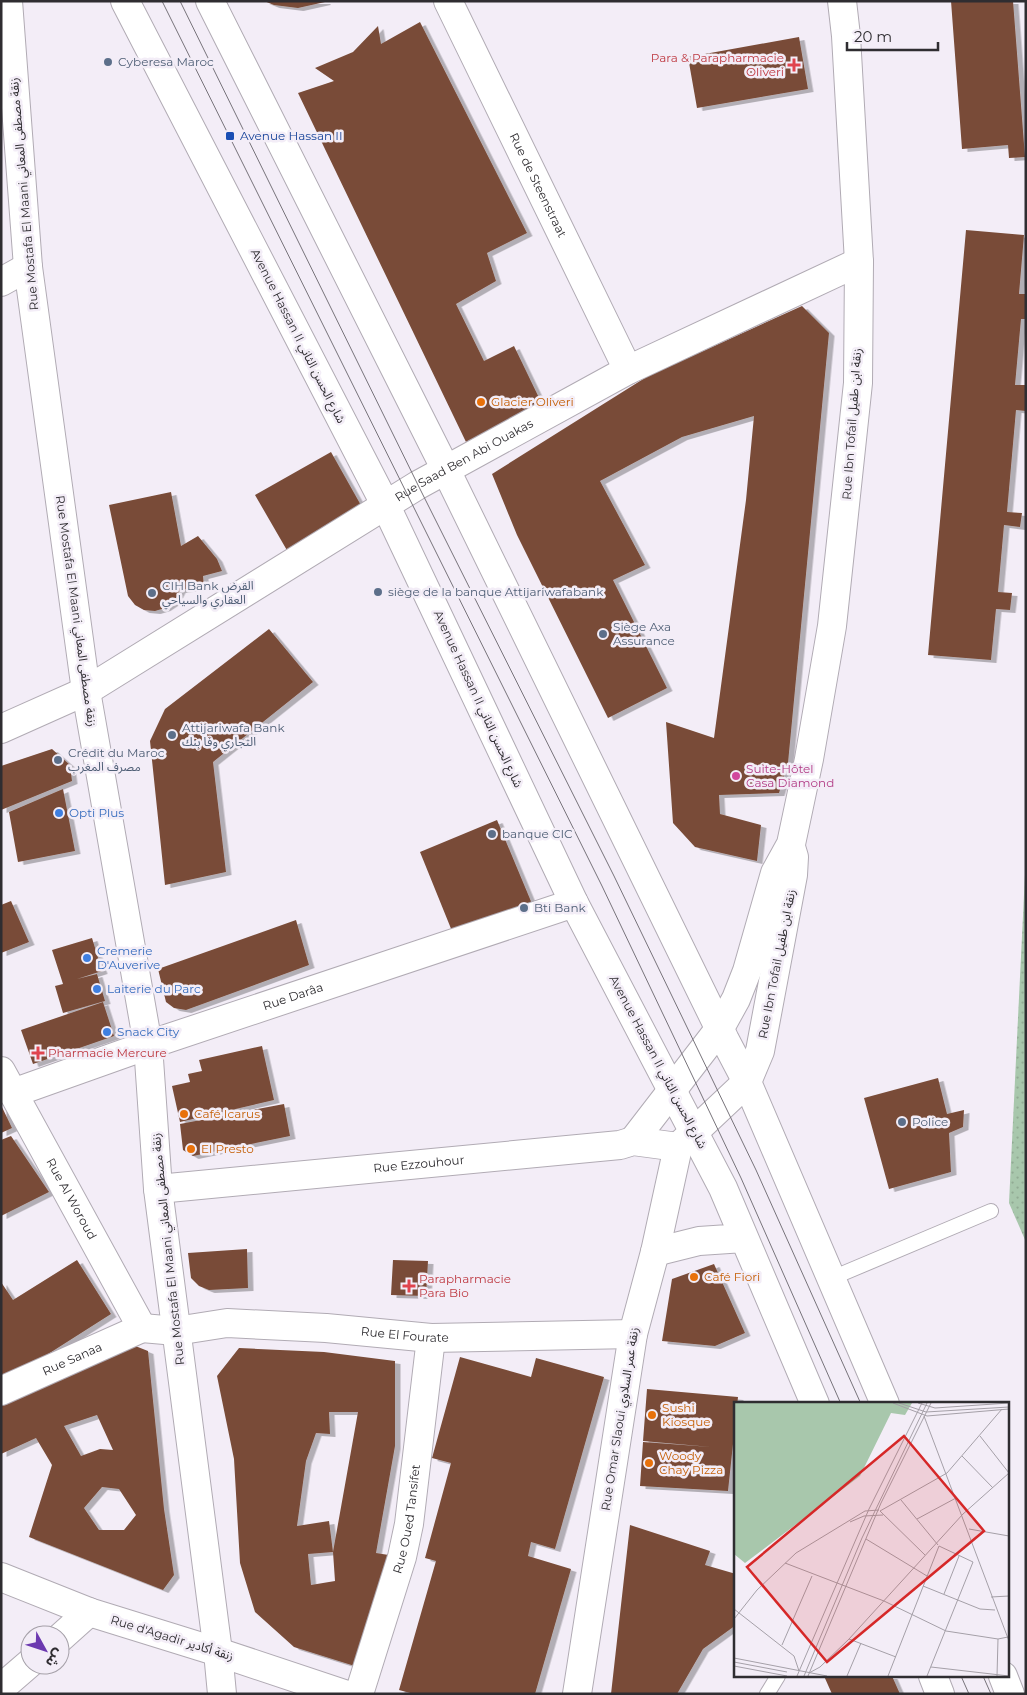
<svg xmlns="http://www.w3.org/2000/svg" width="1027" height="1695" viewBox="0 0 1027 1695" font-family="Montserrat,'Noto Sans Arabic',sans-serif">
<style>
.park{fill:url(#park-dots)}
.building{fill:#794c38;fill-rule:evenodd;filter:url(#shadow)}
.lines{fill:none;stroke-linecap:round;stroke-linejoin:round}
.lane-casing{stroke:#b1abb4;stroke-width:16}
.street-casing{stroke:#b1abb4;stroke-width:30}
.secondary-casing{stroke:#b1abb4;stroke-width:30}
.lane{stroke:#fff;stroke-width:14}
.street{stroke:#fff;stroke-width:28}
.secondary{stroke:#fff;stroke-width:28}
.tram{stroke:#77737a;stroke-width:1}
.service-dot{fill:#5c6f8a;stroke:#f3edf7;stroke-width:2}
.health-dot{fill:#e0444e;stroke:#f3edf7;stroke-width:2}
.transit-dot{fill:#1a4fb4;stroke:#f3edf7;stroke-width:2}
.food-dot{fill:#e8710a;stroke:#f3edf7;stroke-width:2}
.hotel-dot{fill:#d1479c;stroke:#f3edf7;stroke-width:2}
.shop-dot{fill:#3f7fe0;stroke:#f3edf7;stroke-width:2}
.labels{text-anchor:middle;stroke-width:5;stroke-linejoin:round;paint-order:stroke}
.health-label{font-size:12px;fill:#be3a42;stroke:#f3edf7;text-anchor:start}
.service-label{font-size:12px;fill:#4e5e75;stroke:#f3edf7;text-anchor:start}
.transit-label{font-size:12px;fill:#164399;stroke:#f3edf7;text-anchor:start}
.street-label{font-size:12px;fill:#2f2d31;stroke:#f3edf7}
.food-label{font-size:12px;fill:#c56008;stroke:#f3edf7;text-anchor:start}
.hotel-label{font-size:12px;fill:#b23c85;stroke:#f3edf7;text-anchor:start}
.shop-label{font-size:12px;fill:#366cbe;stroke:#f3edf7;text-anchor:start}
.inset-road{fill:none;stroke:#a5a0a8;stroke-width:1}
.view{fill:#d62828;fill-opacity:0.15;stroke:#d62828;stroke-width:2.5}
.inset-edge{fill:none;stroke:#2f2d31;stroke-width:2.5}
</style>
<defs>
<pattern id="park-dots" width="8" height="8" patternUnits="userSpaceOnUse" patternTransform="scale(1.25)"><rect width="8" height="8" fill="#a8c7ac"/><path d="M2 2h.1M6 6h.1" fill="none" stroke="#91ab94" stroke-width="1.8" stroke-linecap="round"/></pattern>
<filter id="shadow"><feDropShadow dx="5.5" dy="3" stdDeviation="0" flood-color="#0004"/></filter>
</defs>
<rect width="100%" height="100%" fill="#f3edf7"/>
<path class="park" d="M1026,854V1242L1009,1203Z"/>
<path class="building" d="M264,1H325V2L298,8L274,5Z
M951,1H1013L1025,157L1009,158L1008,145L962,149Z
M420,22L527,233L487,253L496,281L456,304L484,361L514,346L542,404L466,442L298,93L334,81L315,68L353,52L378,26L381,44Z
M799,37L808,89L697,108L688,57Z
M966,230L1024,235L1019,294H1026V319H1021L1015,385H1026V411L1016,410L1007,512L1022,513L1020,527L1004,525L998,592L1012,593L1010,610L996,609L991,660L928,655Z
M802,306L829,333L788,763L779,793L719,795L720,814L761,825L757,861L695,847L673,823L666,722L714,738L746,500L754,416L682,437L600,481L645,565L613,580L667,688L608,718L517,535L492,474L648,376Z
M331,452L367,516L292,559L255,495Z
M171,492L181,546L198,536L217,559L222,571L203,576L204,587L180,590L174,602L165,608L155,611L144,610L135,605L128,596L109,505Z
M269,629L313,682L213,762L226,872L165,885L150,741L165,709Z
M52,749L70,765L72,781L1,810V766Z
M63,789L75,851L18,862L9,812Z
M497,820L535,911L456,941L420,852Z
M11,901L29,942L1,953V905Z
M296,920L309,965L186,1010L174,1008L166,1002L158,969Z
M92,938L102,971L77,979L97,974L105,1001L63,1013L55,986L63,984L52,950Z
M103,1002L114,1036L33,1064L21,1030Z
M262,1046L274,1100L180,1122L172,1086L190,1082L188,1074L202,1071L199,1060Z
M938,1078L947,1114L964,1110L963,1127L949,1133L951,1172L889,1189L864,1098Z
M284,1104L290,1136L193,1156L183,1150L180,1124Z
M1,1105L12,1128L1,1133Z
M11,1136L49,1192L1,1216V1140Z
M247,1249L248,1288L209,1290L199,1286L191,1278L188,1253Z
M77,1260L111,1314L1,1384V1282L13,1300Z
M393,1260L428,1261L426,1296L391,1295Z
M714,1264L745,1333L715,1346L662,1341L672,1279Z
M120,1340L148,1351L164,1509L174,1575L163,1590L29,1537L52,1465L36,1438L1,1454V1392ZM97,1415L113,1450L100,1449L81,1456L64,1426ZM102,1487L119,1489L136,1515L124,1530H99L84,1508Z
M239,1348L324,1352L395,1361V1446L376,1553L395,1556L361,1668L294,1647L255,1612L240,1563L234,1459L217,1376ZM329,1412H358L333,1552L329,1521L297,1526L306,1461L316,1433L330,1434ZM333,1552L335,1581L311,1585L308,1554Z
M460,1357L531,1377L536,1358L604,1377L555,1549L531,1542L528,1556L571,1569L535,1694H414L399,1690L436,1561L425,1558L451,1463L432,1458Z
M647,1389L738,1397L728,1491L640,1486L643,1442L711,1447L643,1441Z
M630,1525L710,1551L705,1565L736,1574V1625L703,1649L677,1694H611Z
M824,1676H892L900,1694H832Z"/>
<g class="lines">
<g class="lane-casing">
<path id="lane" d="M832,1278L991,1211
M767,1694L778,1676"/>
</g>
<g class="street-casing">
<g id="street">
<path d="M8,1L28,267L86,691L148,1045L158,1189L218,1652L222,1694"/>
<path id="s1" d="M448,1L628,370"/>
<path d="M1,282L28,267"/>
<path id="s2" d="M1,729L86,691L418,485L628,370L859,262"/>
<path id="s3" d="M1,1071L142,1328"/>
<path id="s4" d="M13,1093L148,1045L574,903"/>
<path d="M633,1141L720,1028L736,999L747,971L775,873L791,844L809,759L832,626L858,383L859,262L846,36L842,1"/>
<path d="M678,1147L747,1082L760,1051L793,875L794,857L791,847"/>
<path id="s5" d="M158,1189L620,1145L633,1141L678,1147"/>
<path id="s6" d="M142,1328L176,1331L227,1323L326,1328L431,1338L633,1334"/>
<path id="s7" d="M1,1391L142,1328"/>
<path d="M1,1577L89,1612L218,1652L344,1694"/>
<path d="M60,1638L89,1612"/>
<path d="M1,1688L30,1663"/>
<path id="s8" d="M359,1694L402,1557L409,1524L431,1338"/>
<path d="M577,1694L633,1334L655,1252L678,1147"/>
</g>
</g>
<g class="secondary-casing">
<path id="secondary" d="M125,1L386,506L574,903L723,1188L815,1404
M210,1L446,470L725,1040L747,1082L885,1404
M655,1252L699,1241L744,1238
M933,1676L940,1694
M1003,1676L1010,1694"/>
</g>
<use href="#lane" class="lane"/>
<use href="#street" class="street"/>
<use href="#secondary" class="secondary"/>
<path class="tram" d="M162,1L602,886L741,1178L841,1404
M180,1L418,485L614,876L756,1170L861,1404
M961,1676L969,1694
M983,1676L991,1694"/>
</g>
<g class="service-dot">
<circle cx="108" cy="62" r="5"/>
<circle cx="378" cy="592" r="5"/>
<circle cx="152" cy="593" r="5"/>
<circle cx="603" cy="634" r="5"/>
<circle cx="172" cy="735" r="5"/>
<circle cx="58" cy="760" r="5"/>
<circle cx="492" cy="834" r="5"/>
<circle cx="524" cy="908" r="5"/>
<circle cx="902" cy="1122" r="5"/>
</g>
<g class="health-dot">
<path d="M791.5 57.5h5v5h5v5h-5v5h-5v-5h-5v-5h5z"/>
<path d="M35.5 1045.5h5v5h5v5h-5v5h-5v-5h-5v-5h5z"/>
<path d="M406.5 1278.5h5v5h5v5h-5v5h-5v-5h-5v-5h5z"/>
</g>
<rect class="transit-dot" x="225" y="131" width="10" height="10" rx="2.5"/>
<g class="food-dot">
<circle cx="481" cy="402" r="5"/>
<circle cx="184" cy="1114" r="5"/>
<circle cx="191" cy="1149" r="5"/>
<circle cx="694" cy="1277" r="5"/>
<circle cx="652" cy="1415" r="5"/>
<circle cx="649" cy="1463" r="5"/>
</g>
<circle class="hotel-dot" cx="736" cy="776" r="5"/>
<g class="shop-dot">
<circle cx="59" cy="813" r="5"/>
<circle cx="87" cy="958" r="5"/>
<circle cx="97" cy="989" r="5"/>
<circle cx="107" cy="1032" r="5"/>
</g>
<g class="labels">
<g class="health-label">
<text x="784" y="62" text-anchor="end">Para &amp; Parapharmacie<tspan x="784" dy="14">Oliveri</tspan></text>
<text x="48" y="1057">Pharmacie Mercure</text>
<text x="419" y="1283">Parapharmacie<tspan x="419" dy="14">Para Bio</tspan></text>
</g>
<g class="service-label">
<text x="118" y="66">Cyberesa Maroc</text>
<text x="162" y="590">CIH Bank القرض<tspan x="162" dy="14">العقاري والسياحي</tspan></text>
<text x="388" y="596">siège de la banque Attijariwafabank</text>
<text x="613" y="631">Siège Axa<tspan x="613" dy="14">Assurance</tspan></text>
<text x="182" y="732">Attijariwafa Bank<tspan x="182" dy="14">التجاري وفا بنك</tspan></text>
<text x="68" y="757">Crédit du Maroc<tspan x="68" dy="14">مصرف المغرب</tspan></text>
<text x="502" y="838">banque CIC</text>
<text x="534" y="912">Bti Bank</text>
<text x="912" y="1126">Police</text>
</g>
<g class="transit-label">
<text x="240" y="140">Avenue Hassan II</text>
</g>
<g class="street-label">
<text dy="4" stroke="none"><textPath href="#s1" startOffset="205">Rue de Steenstraat</textPath></text>
<text transform="translate(24 194) rotate(-95)" y="4">Rue Mostafa El Maani زنقة مصطفى المعاني</text>
<text transform="translate(298 336) rotate(63)" y="4">Avenue Hassan II شارع الحسن الثاني</text>
<text transform="translate(852 424) rotate(-86)" y="4">Rue Ibn Tofail زنقة ابن طفيل</text>
<text dy="4" stroke="none"><textPath href="#s2" startOffset="536">Rue Saad Ben Abi Ouakas</textPath></text>
<text transform="translate(76 611) rotate(82)" y="4">Rue Mostafa El Maani زنقة مصطفى المعاني</text>
<text transform="translate(478 699) rotate(65)" y="4">Avenue Hassan II شارع الحسن الثاني</text>
<text transform="translate(777 964) rotate(-79)" y="4">Rue Ibn Tofail زنقة ابن طفيل</text>
<text dy="4" stroke="none"><textPath href="#s4" startOffset="296">Rue Darâa</textPath></text>
<text transform="translate(658 1062) rotate(62)" y="4">Avenue Hassan II شارع الحسن الثاني</text>
<text dy="4" stroke="none"><textPath href="#s5" startOffset="262">Rue Ezzouhour</textPath></text>
<text dy="4" stroke="none"><textPath href="#s3" startOffset="146">Rue Al Woroud</textPath></text>
<text transform="translate(168 1249) rotate(-96)" y="4">Rue Mostafa El Maani زنقة مصطفى المعاني</text>
<text dy="4" stroke="none"><textPath href="#s6" startOffset="264">Rue El Fourate</textPath></text>
<text dy="4" stroke="none"><textPath href="#s7" startOffset="78">Rue Sanaa</textPath></text>
<text transform="translate(620 1419) rotate(-81)" y="4">Rue Omar Slaoui زنقة عمر السلاوي</text>
<text dy="4" stroke="none"><textPath href="#s8" startOffset="182">Rue Oued Tansifet</textPath></text>
<text transform="translate(172 1638) rotate(17)" y="4">Rue d'Agadir زنقة أكادير</text>
</g>
<g class="food-label">
<text x="491" y="406">Glacier Oliveri</text>
<text x="194" y="1118">Café Icarus</text>
<text x="201" y="1153">El Presto</text>
<text x="704" y="1281">Café Fiori</text>
<text x="662" y="1412">Sushi<tspan x="662" dy="14">Kiosque</tspan></text>
<text x="659" y="1460">Woody<tspan x="659" dy="14">Chay Pizza</tspan></text>
</g>
<g class="hotel-label">
<text x="746" y="773">Suite-Hôtel<tspan x="746" dy="14">Casa Diamond</tspan></text>
</g>
<g class="shop-label">
<text x="69" y="817">Opti Plus</text>
<text x="97" y="955">Cremerie<tspan x="97" dy="14">D'Auverive</tspan></text>
<text x="107" y="993">Laiterie du Parc</text>
<text x="117" y="1036">Snack City</text>
</g>
</g>
<g transform="translate(734 1402)">
<rect width="275" height="275" fill="#f3edf7"/>
<path d="M0,1H178L171,13L157,11L126,74L11,161L0,152Z" fill="#a8c7ac"/>
<path class="inset-road" d="M159,1L193,14L275,7M165,1L192,10L275,5M184,1L201,6L275,1M190,14L275,239M228,54L259,86M167,98L204,143M146,109L213,71L268,7M146,109L191,153M183,117L222,96M116,120L130,114L149,113M235,127L275,134M132,137L193,174M205,144L239,160M51,161L150,199L212,229L264,237L274,235M189,184L246,207L261,208M210,192L225,154M257,195L275,194M0,207L60,254L65,269M0,217L23,188L62,151L131,109L145,108M115,237L162,255M48,243L78,174M0,256L93,274M0,260L53,270M0,264L53,274M197,265L275,274M75,271L86,265L115,237L229,112L275,71L246,34M63,274L135,107L188,1M70,274L128,136L193,1M74,274L147,101L197,1M113,274L127,241M154,274L205,144M193,274L239,160M263,274L264,237"/>
<path class="view" d="M170,34L250,129L93,260L13,165Z"/>
<rect width="275" height="275" class="inset-edge"/>
</g>
<rect width="1027" height="1695" fill="none" stroke="#2f2d31" stroke-width="5"/>
<g transform="translate(45 1650) rotate(130)"><circle r="24" fill="#f3edf7" stroke="#a5a0a8"/>
<path d="M0-4L9 19L0 12L-9 19Z" fill="#6c39b0"/>
<text y="-8" font-size="14" font-weight="bold" text-anchor="middle" fill="#2f2d31">ش</text>
</g>
<path d="M847 42v8h91v-8" fill="none" stroke="#2f2d31" stroke-width="2.5"/>
<text x="854" y="42" font-size="15" fill="#2f2d31" stroke="#f3edf7" stroke-width="4" paint-order="stroke">20 m</text>
</svg>
